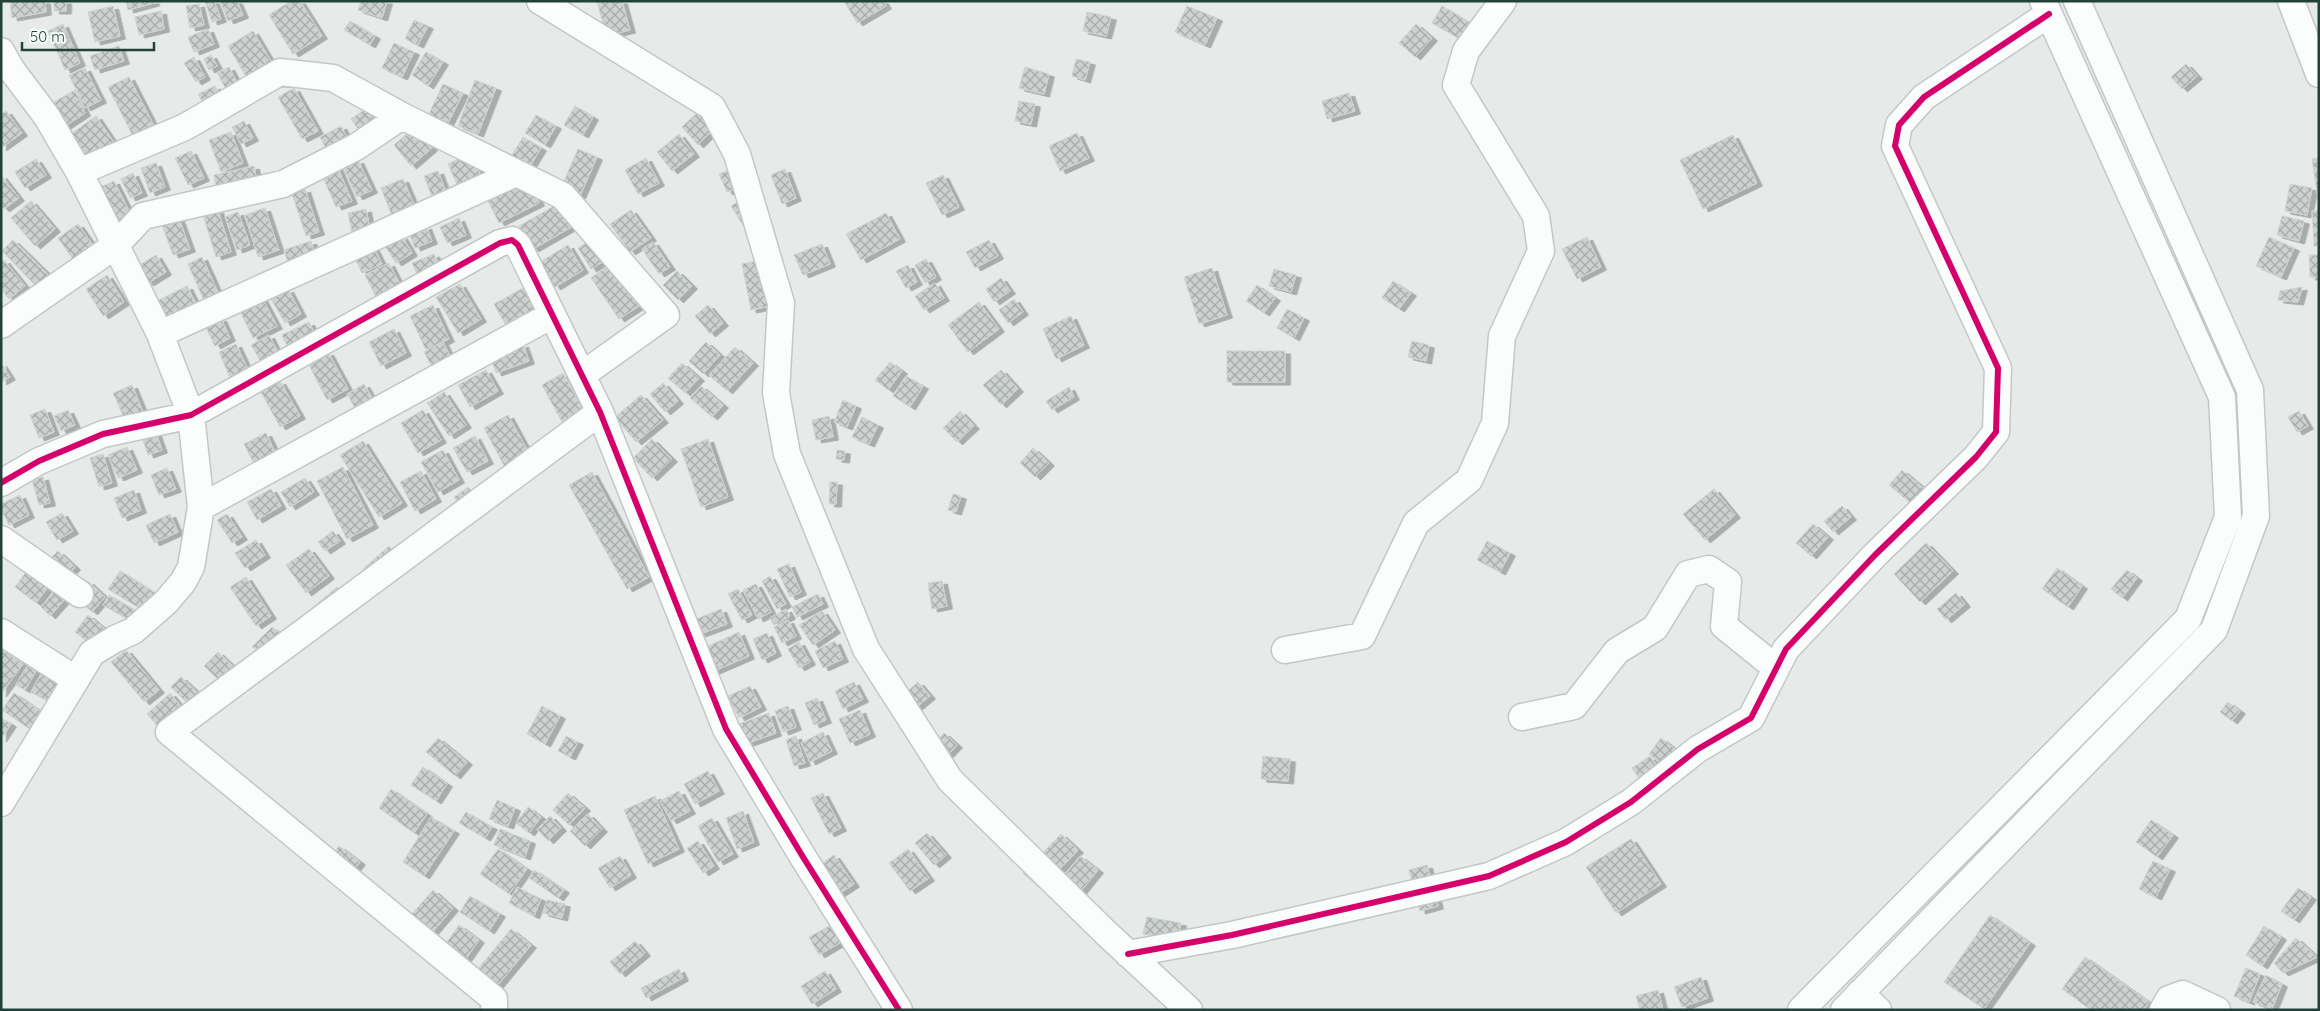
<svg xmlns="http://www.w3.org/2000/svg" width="2320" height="1011" viewBox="0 0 2320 1011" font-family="Quicksand,sans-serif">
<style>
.building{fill:url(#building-cross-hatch);stroke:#ced4d2;filter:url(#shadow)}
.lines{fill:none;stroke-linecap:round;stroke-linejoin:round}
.minor-casing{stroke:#c3c8c6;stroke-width:29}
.minor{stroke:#fbfcfc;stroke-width:26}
.cycleway-casing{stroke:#f4faf7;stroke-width:9}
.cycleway{stroke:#d6006c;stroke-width:6}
</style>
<defs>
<pattern id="building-cross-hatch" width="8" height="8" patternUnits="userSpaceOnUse" patternTransform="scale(1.25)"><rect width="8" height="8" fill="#cdd2d0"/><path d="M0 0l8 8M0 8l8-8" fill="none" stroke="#a6acaa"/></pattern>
<filter id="shadow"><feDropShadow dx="5.5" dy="3" stdDeviation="0" flood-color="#0004"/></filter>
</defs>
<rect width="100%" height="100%" fill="#e6ebe9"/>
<path class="building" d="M10,1H45L46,12L12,18Z
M54,1H66V11H54Z
M126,1H154V3L128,10Z
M205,1H214L221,19L212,22Z
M220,1H237L243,15L228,21Z
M291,1H300L322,36L293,54L269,15Z
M361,1H387L382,18L358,10Z
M597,1H622L630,30L606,36Z
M844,1H883L886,6L857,23Z
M199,4L204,25L190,28L186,6Z
M113,6L120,36L95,42L88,12Z
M1187,6L1217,18L1205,45L1175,32Z
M1442,6L1475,26L1465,42L1432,23Z
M161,11L164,29L139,35L135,17Z
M1087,12L1111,17L1106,36L1083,31Z
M414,20L428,26L418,45L405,39Z
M350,21L375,36L370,45L344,30Z
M63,24L80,63L65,70L48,31Z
M1416,24L1432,38L1415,57L1399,43Z
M208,29L214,44L194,52L188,37Z
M253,31L272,63L247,78L228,46Z
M394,43L414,52L402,77L382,68Z
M119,46L124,61L95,70L90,56Z
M426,52L443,62L428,86L412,75Z
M211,55L217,66L209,70L204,59Z
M194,57L205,77L196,82L184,63Z
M1076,59L1090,62L1085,80L1072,76Z
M2186,64L2197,76L2182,89L2171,77Z
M229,67L241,90L230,96L217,73Z
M1025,67L1049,74L1044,94L1019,88Z
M85,68L101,100L85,108L69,75Z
M129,77L154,126L133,136L108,87Z
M475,80L496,88L478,134L458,126Z
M443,84L463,93L447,125L428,116Z
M215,86L221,98L205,106L198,94Z
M294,88L318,131L302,139L278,97Z
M75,90L85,113L61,129L47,106Z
M1349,93L1355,111L1327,119L1322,101Z
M1019,101L1035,104L1031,124L1015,121Z
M369,106L382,124L364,137L351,119Z
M575,106L593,117L583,135L564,125Z
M6,111L22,133L1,148V114Z
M698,112L714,129L698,145L682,127Z
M536,115L556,126L545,145L525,133Z
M96,116L115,144L87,163L68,136Z
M244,121L253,138L241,144L232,127Z
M341,126L350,143L329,154L320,137Z
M415,127L432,148L411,166L394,145Z
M231,132L243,163L221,172L209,140Z
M1077,133L1089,158L1060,171L1049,146Z
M679,134L694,154L672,171L657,152Z
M1733,135L1757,183L1703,209L1680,160Z
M523,137L541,148L527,171L509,160Z
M578,149L597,157L580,196L561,188Z
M191,151L204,178L188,185L175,158Z
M471,153L485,185L462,196L448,164Z
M646,158L659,183L638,194L625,170Z
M2319,158V198L2318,199L2312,159Z
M36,159L46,175L25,188L15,172Z
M358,160L372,190L357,197L343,167Z
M156,163L165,187L150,193L141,168Z
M254,166L258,186L217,194L214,175Z
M337,166L352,201L336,207L321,173Z
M736,167L744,185L727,192L719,174Z
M785,169L796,198L782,204L771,175Z
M438,171L449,200L435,205L424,176Z
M133,173L142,193L130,198L121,179Z
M1,175L19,198L4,209L1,206Z
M943,175L959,207L942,215L926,183Z
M403,179L417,212L394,221L381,188Z
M114,181L130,213L109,223L94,190Z
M529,181L539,203L499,223L488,201Z
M2290,184L2312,188L2307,215L2285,211Z
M305,189L319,232L306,236L292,194Z
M743,199L746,230L731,206Z
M31,201L55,229L35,246L11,218Z
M561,202L575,225L533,249L519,226Z
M265,208L279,250L258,257L245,215Z
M366,209L371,235L353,238L348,213Z
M218,210L231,252L216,257L203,215Z
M631,210L651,238L630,252L610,224Z
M2319,210V246H2314L2312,211Z
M238,212L250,245L237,250L225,217Z
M177,213L190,249L173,255L160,219Z
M886,213L900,239L861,260L846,234Z
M2282,216L2304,221L2299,241L2277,235Z
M459,218L466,235L447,243L440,227Z
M78,224L97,251L77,265L58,238Z
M426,226L432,241L415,248L409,233Z
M402,236L412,253L396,263L385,246Z
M1587,237L1601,267L1577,279L1562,249Z
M2269,237L2294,248L2281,277L2256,266Z
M593,239L606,260L591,269L578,248Z
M13,240L51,277L39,289L2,251Z
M989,240L998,256L975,268L966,252Z
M311,241L316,258L289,266L284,250Z
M653,242L670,267L659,274L642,249Z
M372,244L382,264L362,273L353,254Z
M822,244L830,264L803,275L794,255Z
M568,245L583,270L555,287L540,262Z
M434,254L441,269L419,279L412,263Z
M156,255L166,272L148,283L138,266Z
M2309,255H2319V277H2310Z
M202,257L220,297L205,303L188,264Z
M926,259L936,277L925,283L915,265Z
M4,260L25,286L9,299L1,289V263Z
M762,260L771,306L751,310L742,264Z
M389,263L402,289L378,301L365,275Z
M610,264L639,306L619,319L591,278Z
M908,265L917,282L906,288L896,271Z
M1212,268L1227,315L1199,324L1184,277Z
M1274,269L1296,275L1291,292L1269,286Z
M677,271L692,286L678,300L663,285Z
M107,275L124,302L103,316L86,289Z
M1001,278L1010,291L994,302L986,289Z
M1393,281L1411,293L1399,309L1382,298Z
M935,283L944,298L924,310L915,296Z
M460,284L481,319L458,333L436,297Z
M1257,285L1275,298L1264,313L1246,301Z
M187,286L197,306L165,322L155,302Z
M2302,287L2298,302L2278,300L2280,291Z
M523,288L534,309L505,324L494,304Z
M288,289L301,314L285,323L271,299Z
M262,298L277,326L253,338L239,309Z
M1014,299L1023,312L1008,323L999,310Z
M979,302L999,329L968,352L948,325Z
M433,305L449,339L426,350L410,316Z
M708,305L723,323L710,334L695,316Z
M1287,309L1304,318L1294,338L1277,328Z
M1071,316L1084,345L1056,359L1043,329Z
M221,318L230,338L215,346L205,326Z
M309,322L317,339L290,352L282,335Z
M394,329L406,353L381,366L369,342Z
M269,335L281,359L264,367L251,345Z
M1412,341L1429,345L1426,361L1408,357Z
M443,342L453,362L434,371L424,352Z
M706,342L720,355L703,374L689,361Z
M236,344L252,378L234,387L219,352Z
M523,344L529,361L496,373L490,356Z
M735,347L753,363L727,391L709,375Z
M1227,351H1285V382H1227Z
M328,352L348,389L327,400L308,363Z
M890,362L902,371L888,390L875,380Z
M1,363L10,377L1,382Z
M682,363L699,378L685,393L668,378Z
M486,370L498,391L470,407L458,385Z
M1001,370L1018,389L1001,405L983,385Z
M563,373L584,411L562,422L542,385Z
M906,376L923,386L910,407L893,396Z
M280,381L300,416L280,427L261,392Z
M663,383L678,401L665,412L650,394Z
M364,384L375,403L358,413L347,394Z
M132,385L145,417L127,424L113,393Z
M701,386L723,405L712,417L690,398Z
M1069,387L1074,397L1052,410L1046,401Z
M444,392L466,425L449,436L427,403Z
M641,395L663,420L636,442L615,417Z
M843,400L856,406L847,427L834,422Z
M45,409L54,432L39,438L30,415Z
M68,410L75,425L61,431L54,416Z
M423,410L441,440L418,453L401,423Z
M960,411L974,426L957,442L943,428Z
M2299,411L2308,426L2297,432L2288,417Z
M508,415L532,459L508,473L484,428Z
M829,416L833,437L816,440L812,420Z
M862,417L878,425L869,444L852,437Z
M156,433L162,450L148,455L142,437Z
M266,433L277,456L255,466L244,444Z
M475,436L488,461L467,472L453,448Z
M652,439L672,459L652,478L633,458Z
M708,439L728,497L701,507L681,449Z
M363,441L402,503L379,517L340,455Z
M127,447L137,470L118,478L108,455Z
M1033,448L1049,463L1035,477L1020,463Z
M443,450L459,480L438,492L421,462Z
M837,450L845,451L844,460L836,459Z
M103,454L112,483L99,487L90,458Z
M343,467L373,525L347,539L317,481Z
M167,468L176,489L159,495L151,475Z
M1902,470L1928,492L1915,507L1889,485Z
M421,471L436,499L415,511L400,482Z
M592,472L649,577L627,589L569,485Z
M43,477L50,503L39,505L32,480Z
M305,478L314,492L290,507L281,492Z
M830,482H837L836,504H829Z
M468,487L476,497L461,508L454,497Z
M271,489L281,506L257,520L247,502Z
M1714,489L1735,515L1705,540L1683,514Z
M134,490L141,510L122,518L114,498Z
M953,494L961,496L956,512L948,510Z
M20,495L29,515L9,525L1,509V504Z
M1842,506L1851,517L1833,532L1824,521Z
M62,513L73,531L57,540L46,522Z
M170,514L178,532L154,543L146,525Z
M227,514L242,537L232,543L217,520Z
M1813,524L1828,537L1811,556L1796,543Z
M333,531L340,541L325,551L318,542Z
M256,540L265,555L245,568L235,553Z
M1487,541L1510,553L1500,572L1477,560Z
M1926,543L1953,571L1920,602L1894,574Z
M389,546L395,553L369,576L363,569Z
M309,549L329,576L306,593L286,565Z
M58,551L75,567L64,579L47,562Z
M789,564L801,592L790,597L777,569Z
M2057,568L2082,586L2068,607L2042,589Z
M2127,570L2137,578L2122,598L2111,589Z
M27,571L48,587L36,603L15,587Z
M120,571L155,593L144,611L108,589Z
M770,576L786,604L777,609L762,581Z
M246,577L271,616L256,626L230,587Z
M88,581L105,597L92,612L74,596Z
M942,581L947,606L932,609L928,583Z
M756,584L771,612L758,619L743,590Z
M337,587L343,595L317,617L310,610Z
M56,589L66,598L50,616L41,607Z
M738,589L752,615L742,620L728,594Z
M1956,593L1965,604L1946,620L1937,609Z
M818,594L823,604L797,617L792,607Z
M109,595L136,611L131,621L103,605Z
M721,609L727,624L700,634L694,620Z
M786,609L790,616L774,625L770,618Z
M822,611L835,630L813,645L799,625Z
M88,615L106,630L93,646L75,632Z
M788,620L796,636L782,643L774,627Z
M272,627L287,637L268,655L252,647Z
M739,632L749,656L712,672L702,649Z
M767,633L776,653L762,660L753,639Z
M835,641L843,659L823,668L815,651Z
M799,642L810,662L799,668L788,649Z
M1,649L23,664L1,694Z
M126,650L159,690L144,702L111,662Z
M218,652L237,670L224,685L204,666Z
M27,666L36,671L25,690L16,685Z
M42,672L59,680L48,701L31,692Z
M181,677L201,696L190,706L171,687Z
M854,682L863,699L843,709L835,691Z
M918,682L930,696L912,711L900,698Z
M750,686L761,707L739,718L728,696Z
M14,693L46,715L34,732L2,710Z
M170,693L184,710L161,730L147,714Z
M817,698L826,720L814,725L805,703Z
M2228,702L2240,711L2232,721L2220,712Z
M542,706L560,716L545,744L527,734Z
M788,706L796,727L783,732L775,711Z
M860,710L870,734L850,743L839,719Z
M769,713L776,733L743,745L736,725Z
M1,718L11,724L1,739Z
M823,732L832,751L810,762L801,743Z
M944,733L957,745L932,771L919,759Z
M566,736L578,742L570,757L558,751Z
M796,736L805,763L794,766L786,740Z
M438,738L467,762L455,776L426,752Z
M1661,738L1680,753L1667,769L1649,754Z
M1263,756L1290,759L1288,781L1261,779Z
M1650,756L1666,778L1648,791L1632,768Z
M423,767L447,784L436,801L411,785Z
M708,771L719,791L695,804L684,784Z
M391,789L427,814L414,833L379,808Z
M679,791L690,811L671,821L660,801Z
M568,793L585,808L569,825L553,810Z
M823,793L841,828L829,834L811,798Z
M655,796L679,849L648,864L624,810Z
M497,800L515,808L508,826L489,819Z
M528,807L541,817L529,833L516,823Z
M743,811L754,842L737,849L726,818Z
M466,812L492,827L485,838L459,823Z
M588,814L602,829L585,846L570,831Z
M550,816L561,828L548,841L537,829Z
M431,817L454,831L424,876L403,862Z
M712,818L733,854L718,862L698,826Z
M2151,820L2173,835L2157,857L2136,842Z
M500,829L530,841L525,857L494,845Z
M927,833L946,855L934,865L915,843Z
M1061,834L1078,850L1041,889L1023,873Z
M1631,839L1661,884L1616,913L1586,867Z
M698,841L714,866L703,873L687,848Z
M339,846L360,862L350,874L330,858Z
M498,849L527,869L509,894L480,874Z
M908,849L929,878L910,891L889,863Z
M834,855L854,884L828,901L808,873Z
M620,856L631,875L610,888L598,868Z
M1080,856L1098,870L1066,910L1048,896Z
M2153,861L2170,869L2156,897L2139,889Z
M1427,865L1438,906L1420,911L1409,870Z
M534,870L564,890L558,898L529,878Z
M517,887L541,899L534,916L509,903Z
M2298,888L2311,897L2294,920L2281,911Z
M433,890L453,908L424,942L403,924Z
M470,896L500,914L489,931L460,912Z
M547,900L565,904L562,918L543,913Z
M1990,915L2030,943L1984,1009L1944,982Z
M1147,917L1181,923L1178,941L1143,934Z
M833,924L843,941L819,955L809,937Z
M459,925L479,940L458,970L437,956Z
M2264,926L2281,937L2262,966L2246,955Z
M511,929L531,945L492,992L472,976Z
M2296,938L2317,957L2283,973L2274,963Z
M635,941L645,953L620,974L610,962Z
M2085,957L2149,1002L2144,1010H2091L2062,989Z
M2246,968L2260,974L2249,1002L2234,996Z
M679,969L683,978L646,998L641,988Z
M825,971L836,989L812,1004L801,986Z
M2266,975L2282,984L2272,1009L2253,1002Z
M1701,977L1708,998L1682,1007L1674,987Z
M1658,990L1663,1010H1640L1636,996Z"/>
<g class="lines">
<g class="minor-casing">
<path id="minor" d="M540,1L712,107L737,154L781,303L776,393L787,454L866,649L950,780L1106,933L1189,1010
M2291,1L2319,74
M1,51L11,69L47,117L79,172L160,334L191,415L201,507L191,567L183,582L166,602L133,631L115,639L92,653L1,803
M79,172L185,127L280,72L333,78L402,116L563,196L666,315L582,375
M1,325L116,245L143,216L283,184L356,147L402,116
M160,334L516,173
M1,483L39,461L103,434L191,415L500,243L512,240L518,245L600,412L726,729L803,857L899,1010
M201,507L552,315
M1,539L80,594
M1,632L75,679
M1285,650L1362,636L1416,523L1469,480L1495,423L1502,336L1541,251L1536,216L1456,85L1466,51L1503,1
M1522,717L1574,706L1617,651L1655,628L1688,574L1709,569L1728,582L1724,626L1776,668
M1128,954L1232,935L1489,876L1566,842L1631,802L1698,749L1751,718L1786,649L1875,555L1976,457L1996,432L1998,368L1895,146L1899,125L1924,97L2049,14
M1860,993L1878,1010
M494,1010V999L169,732L600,412
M1801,1010L2188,619L2228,517L2222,397L2043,1
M1844,1010L2214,630L2256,516L2250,390L2077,1
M2163,1010L2169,999L2183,994L2217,1010"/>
</g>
<use href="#minor" class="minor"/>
<g class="cycleway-casing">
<path id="cycleway" d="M1,483L39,461L103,434L191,415L500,243L512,240L518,245L600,412L726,729L803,857L899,1010
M1128,954L1232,935L1489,876L1566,842L1631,802L1698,749L1751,718L1786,649L1875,555L1976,457L1996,432L1998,368L1895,146L1899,125L1924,97L2049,14"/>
</g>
<use href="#cycleway" class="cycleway"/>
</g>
<rect width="2320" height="1011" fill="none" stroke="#224138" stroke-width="5"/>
<path d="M22 42v8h132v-8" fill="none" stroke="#224138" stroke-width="2.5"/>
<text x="30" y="42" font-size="15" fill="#224138" stroke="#f4faf7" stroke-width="4" paint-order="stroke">50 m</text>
</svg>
